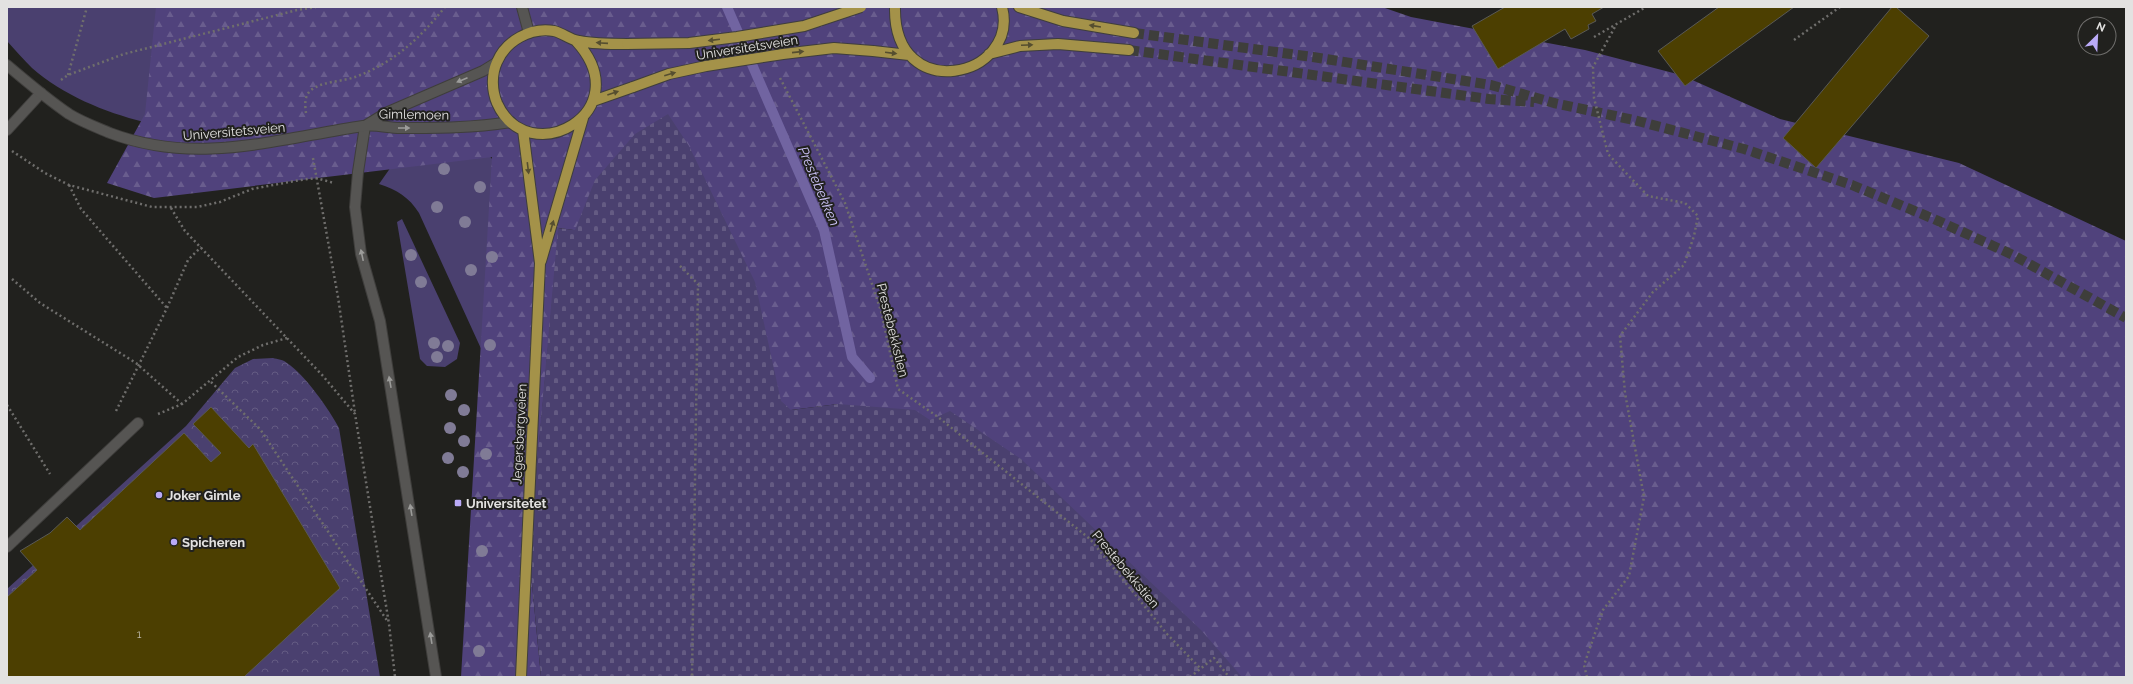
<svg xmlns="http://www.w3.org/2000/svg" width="2133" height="684" viewBox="0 0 2133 684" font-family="Raleway,sans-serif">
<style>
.grass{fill:#4a406f}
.forest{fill:url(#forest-firs)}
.cemetery{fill:url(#cemetery-stones)}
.park{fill:url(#park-crowns)}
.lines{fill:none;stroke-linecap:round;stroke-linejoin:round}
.stream{stroke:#7164a1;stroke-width:10}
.building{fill:#4c3f01;stroke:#595956}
.primary-tunnel{stroke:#3e3e3b;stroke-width:10;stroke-dasharray:10 5;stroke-linecap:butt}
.service-casing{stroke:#3f3e3c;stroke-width:12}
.minor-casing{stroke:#3f3e3c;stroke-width:12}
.primary-casing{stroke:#3f3e3c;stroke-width:12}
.path{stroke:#6f6e6c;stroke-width:2.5;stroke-dasharray:2 3;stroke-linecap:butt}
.service{stroke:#565553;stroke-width:10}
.minor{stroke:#565553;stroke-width:10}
.primary{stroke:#a49249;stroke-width:10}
.primary-bridge-casing{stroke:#3f3e3c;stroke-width:12;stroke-linecap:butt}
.primary-bridge{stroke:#a49249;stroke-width:10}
.tree{fill:#807b96}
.oneway{fill:#554e2f}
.oneway2{fill:#9c9c9a}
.poi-dot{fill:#baaaf7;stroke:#21211e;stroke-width:1.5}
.labels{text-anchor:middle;stroke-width:4;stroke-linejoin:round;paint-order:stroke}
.number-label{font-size:11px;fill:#bdb9a9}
.street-label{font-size:13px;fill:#e3e2e1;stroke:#21211e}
.poi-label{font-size:13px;font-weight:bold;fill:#e3e2e1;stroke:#21211e;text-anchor:start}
.water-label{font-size:14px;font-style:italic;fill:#cec5fa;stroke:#21211e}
</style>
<defs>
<pattern id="forest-firs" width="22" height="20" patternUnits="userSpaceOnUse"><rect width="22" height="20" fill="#50427c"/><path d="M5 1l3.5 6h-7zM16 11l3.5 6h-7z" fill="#695d8e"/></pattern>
<pattern id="cemetery-stones" width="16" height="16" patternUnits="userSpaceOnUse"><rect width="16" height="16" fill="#4a406f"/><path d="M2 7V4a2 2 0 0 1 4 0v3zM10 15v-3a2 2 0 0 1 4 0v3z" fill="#645b83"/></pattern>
<pattern id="park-crowns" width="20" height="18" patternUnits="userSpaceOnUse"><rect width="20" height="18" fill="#4a406f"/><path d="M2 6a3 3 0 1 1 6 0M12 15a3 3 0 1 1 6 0" fill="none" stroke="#645b83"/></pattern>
</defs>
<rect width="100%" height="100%" fill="#21211e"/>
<path class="grass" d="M7,7H418L144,122C104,112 63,95 32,68C23,59 15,50 7,41Z
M485,151L493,160L494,377L419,213C409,197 397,190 379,184L398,157Z
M402,219L460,343L457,359L445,367L427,366L420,359L397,222Z"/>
<path class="forest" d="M156,7H1382L1411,17L1585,50L1681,75L1780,119L1959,163L2126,241V677H1227L838,404L791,410H730L653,241L559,228L529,553L541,677H461L492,157L154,198L107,183L145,114Z"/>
<path class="cemetery" d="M668,114L689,146L755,282L781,401L791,410L838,404L915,410L930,420L950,411L1021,459L1201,630L1242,677H541L529,553L558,228L575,230L595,180L635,134Z"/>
<path class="park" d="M273,358C277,359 284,360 287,363C305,375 329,409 339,428L380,677H7V589L186,426L235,368L253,359Z"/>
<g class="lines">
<path class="stream" d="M727,7L824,230L852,357L870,378"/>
</g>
<path class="building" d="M1505,7H1604L1592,14L1596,21L1588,25L1589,29L1571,39L1565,29L1498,69L1472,26Z
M1719,7H1794L1685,86L1658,51Z
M1892,7H1896L1929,36L1816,168L1783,138Z
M211,407L249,448L253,444L340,588L244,677H7V597L37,570L20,551L50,533L67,517L80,530L184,433L211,462L221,453L193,424Z"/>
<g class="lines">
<path class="primary-tunnel" d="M1134,33L1313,57L1491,85L1554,103L1634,120L1744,149L1852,185L1934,219L2013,255L2126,318
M1129,50L1489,99L1534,102"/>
<g class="service-casing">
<path id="service" d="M365,126L358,172L355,207L361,254L380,321L436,677
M7,130L41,93
M7,547L138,423"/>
</g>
<g class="minor-casing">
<path id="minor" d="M522,7L529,33
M7,65C27,82 47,99 69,114C82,122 96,127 110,133C197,166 276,139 363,126C375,124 388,128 400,128C437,128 474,128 511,122
M365,126L388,112L483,71L496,63"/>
</g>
<g class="primary-casing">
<path id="primary" d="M895,7C893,106 1020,78 1002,7
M1019,7L1063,21L1134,33
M576,41C641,112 528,173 497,103C492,91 491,75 497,62C506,41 530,27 554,31C563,33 570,40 579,41C594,44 611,44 627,44
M873,51L909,55
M989,54L1020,46L1058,44L1129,50
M593,101L633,87
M541,261L583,118
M521,677L540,263L523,130"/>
</g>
<path class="path" d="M1594,37L1646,7
M1794,40L1840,7
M68,75L87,7
M780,78L845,203L881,311L898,389L938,417L1090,539L1167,634L1201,669
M61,80L68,75L124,54L297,10L316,7
M306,113C305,105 304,96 311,90C323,81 341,82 355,77C394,63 420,38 445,7
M12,151L45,173L69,185L152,207H197L220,202L252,189L300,180L316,178L334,183
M313,158L338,297L355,413
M69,185L81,209L167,308
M171,208L185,231L323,376L355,414L389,624L395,677
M680,266L698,284L692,677
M12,279L40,303L136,363L182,404
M211,382L260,429L388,622
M7,405L50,474
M116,411L167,308L188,260L201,247
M158,414L182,404L238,357L263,345L287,338
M1190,677L1214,658L1229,677
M1587,677L1584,665L1603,610L1629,576L1644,497L1625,393L1620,336L1653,292L1684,265L1694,236L1698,216L1685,203L1648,196L1608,154L1594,98L1593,67L1616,25"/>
<use href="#service" class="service"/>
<use href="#minor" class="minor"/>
<use href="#primary" class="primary"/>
<g class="primary-bridge-casing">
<path id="primary-bridge" d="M627,44L689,43L737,37L804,26L861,7
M633,87L669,74L706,66L783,54L834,48L873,51"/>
</g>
<use href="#primary-bridge" class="primary-bridge"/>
</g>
<g class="tree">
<circle cx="444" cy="169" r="6"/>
<circle cx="480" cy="187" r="6"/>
<circle cx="437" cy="207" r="6"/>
<circle cx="465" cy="222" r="6"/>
<circle cx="411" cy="255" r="6"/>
<circle cx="492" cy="257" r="6"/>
<circle cx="471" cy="270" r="6"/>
<circle cx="421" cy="282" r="6"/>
<circle cx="434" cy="343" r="6"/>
<circle cx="490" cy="345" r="6"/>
<circle cx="448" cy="346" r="6"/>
<circle cx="437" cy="357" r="6"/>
<circle cx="451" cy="395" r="6"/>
<circle cx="464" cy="410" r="6"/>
<circle cx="450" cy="428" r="6"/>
<circle cx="464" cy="441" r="6"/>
<circle cx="486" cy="454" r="6"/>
<circle cx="448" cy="458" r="6"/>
<circle cx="463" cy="472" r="6"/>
<circle cx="482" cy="551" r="6"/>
<circle cx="479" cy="651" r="6"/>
</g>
<defs><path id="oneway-solid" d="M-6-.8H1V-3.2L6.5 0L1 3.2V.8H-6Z"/></defs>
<g class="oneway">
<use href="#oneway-solid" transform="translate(1095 26) rotate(-171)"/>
<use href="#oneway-solid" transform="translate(714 40) rotate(173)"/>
<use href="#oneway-solid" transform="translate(602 43) rotate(-176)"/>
<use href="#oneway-solid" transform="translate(1027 45) rotate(-3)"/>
<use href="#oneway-solid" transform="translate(798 52) rotate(-6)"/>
<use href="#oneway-solid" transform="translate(891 53) rotate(7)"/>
<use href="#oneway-solid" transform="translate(670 74) rotate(-16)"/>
<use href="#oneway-solid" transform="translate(613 93) rotate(-19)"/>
<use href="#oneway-solid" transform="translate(528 168) rotate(83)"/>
<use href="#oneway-solid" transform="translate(552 226) rotate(-74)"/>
</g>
<g class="oneway2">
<use href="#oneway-solid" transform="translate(462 80) rotate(157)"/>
<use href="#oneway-solid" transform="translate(404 128)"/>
<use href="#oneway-solid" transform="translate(362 255) rotate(-102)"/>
<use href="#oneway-solid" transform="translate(390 382) rotate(-100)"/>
<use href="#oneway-solid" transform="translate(411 510) rotate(-99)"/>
<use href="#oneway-solid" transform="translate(431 638) rotate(-99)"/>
</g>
<g class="poi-dot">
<circle cx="159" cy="495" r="4"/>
<rect x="454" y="499" width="8" height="8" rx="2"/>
<circle cx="174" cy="542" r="4"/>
</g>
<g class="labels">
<g class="number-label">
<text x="139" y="638">1</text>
</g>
<g class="street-label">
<text transform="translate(747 47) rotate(-9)" y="5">Universitetsveien</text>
<text transform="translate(414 114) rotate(1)" y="5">Gimlemoen</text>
<text transform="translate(234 131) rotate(-5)" y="5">Universitetsveien</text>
<text transform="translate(893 330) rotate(76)" y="5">Prestebekkstien</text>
<text transform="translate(519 434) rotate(-87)" y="5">Jegersbergveien</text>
<text transform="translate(1126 569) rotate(50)" y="5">Prestebekkstien</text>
</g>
<g class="poi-label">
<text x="167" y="500">Joker Gimle</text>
<text x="466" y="508">Universitetet</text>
<text x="182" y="547">Spicheren</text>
</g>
<g class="water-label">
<text transform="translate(819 186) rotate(67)" y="5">Prestebekken</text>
</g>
</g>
<rect width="2133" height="684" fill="none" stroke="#e3e2e1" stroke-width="16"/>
<g transform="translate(2097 36) rotate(24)"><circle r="19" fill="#21211e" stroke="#6f6e6c"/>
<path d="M0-3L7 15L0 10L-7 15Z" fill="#baaaf7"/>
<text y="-6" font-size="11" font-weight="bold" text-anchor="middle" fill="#e3e2e1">N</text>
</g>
</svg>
